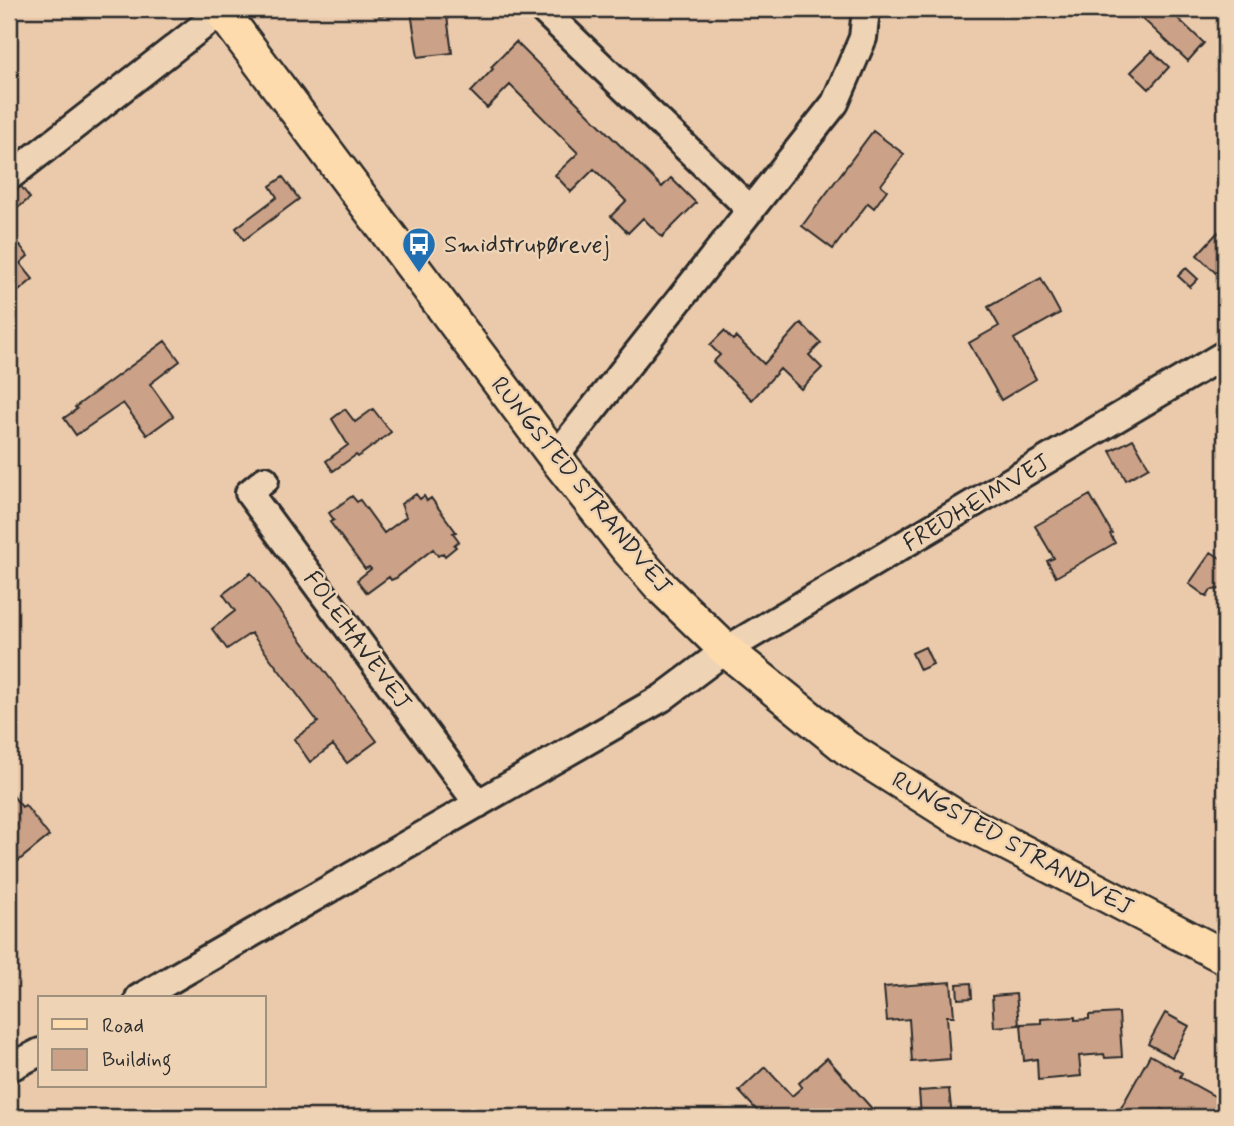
<svg xmlns="http://www.w3.org/2000/svg" width="1234" height="1126" viewBox="0 0 1234 1126" font-family="Mynerve,sans-serif">
<style>
.building{fill:#cba187;stroke:#2b2b2b;stroke-width:2}
.lines{fill:none;stroke-linecap:round;stroke-linejoin:round}
.minor-casing{stroke:#2b2b2b;stroke-width:32}
.major-casing{stroke:#2b2b2b;stroke-width:38}
.minor{stroke:#eed3b5;stroke-width:26}
.major{stroke:#fedbac;stroke-width:33}
.labels{text-anchor:middle;stroke-width:5;stroke-linejoin:round;paint-order:stroke}
.poi-label{font-size:24px;fill:#2b2b2b;stroke:#eed3b5;text-anchor:start}
.street-label{font-size:24px;fill:#2b2b2b;stroke:#eed3b5}
</style>
<rect width="100%" height="100%" fill="#ebcaac"/>
<filter id="ink" filterUnits="userSpaceOnUse"><feTurbulence type="fractalNoise" baseFrequency=".0143" numOctaves="2"/><feDisplacementMap in="SourceGraphic" scale="14" xChannelSelector="R" yChannelSelector="G"/><feConvolveMatrix kernelMatrix="1 2 1 2 8 2 1 2 1" color-interpolation-filters="sRGB"/></filter>
<g filter="url(#ink)">
<path class="building" d="M378,9H446L452,53L418,57L411,12L379,16Z
M1152,9H1171L1169,10L1204,43L1188,61L1143,19Z
M516,42L662,187L671,178L696,203L662,237L643,218L628,233L611,216L626,201L594,169L571,192L555,175L578,153L510,85L487,108L471,92L493,69L491,67Z
M1152,51L1169,67L1149,89L1131,72Z
M873,131L904,154L881,185L887,190L874,208L868,203L833,249L802,226Z
M283,177L299,199L244,240L236,228L277,197L270,186Z
M20,185L30,198L9,215V194Z
M9,231L28,256L20,263L33,279L14,295L16,298L9,304Z
M1218,232L1225,239V277L1223,280L1197,255Z
M1186,268L1198,279L1190,287L1178,276Z
M1041,278L1060,313L1014,339L1036,379L1001,400L969,343L999,326L988,307Z
M801,323L821,343L809,355L822,368L801,389L780,369L752,400L713,362L720,355L710,345L724,331L733,340L736,337L764,364Z
M165,341L180,361L150,384L173,416L147,435L123,403L76,435L64,418L77,409L75,407Z
M345,409L355,422L373,409L391,432L358,457L356,455L333,471L326,461L348,445L332,419Z
M1133,439L1149,467L1126,480L1110,451Z
M416,494L420,499L424,496L427,501L431,498L456,532L453,533L459,541L454,545L456,547L445,556L443,553L438,556L433,549L396,578L391,580L389,577L367,593L357,580L371,569L369,567L365,569L330,522L334,520L329,513L352,496L357,502L360,500L384,533L406,517L401,504Z
M1090,495L1112,533L1110,534L1115,543L1056,577L1047,561L1054,558L1035,526Z
M1211,552L1225,561V584L1221,589L1211,590L1207,597L1189,584Z
M251,573L377,741L347,763L333,745L310,762L294,739L318,722L251,633L227,649L212,629L235,611L223,594Z
M925,647L933,664L920,670L912,653Z
M9,791L22,807L25,805L49,836L17,862L9,852Z
M951,982L954,1016H947L950,1059L912,1062L909,1019L887,1021L884,987Z
M971,983L972,998L958,999L957,984Z
M1016,994L1019,1025L994,1027L992,996Z
M1119,1013L1122,1057L1105,1058L1104,1054L1079,1056L1081,1076L1038,1080L1037,1059L1024,1061L1021,1024L1041,1023V1019L1075,1017V1020L1089,1019V1015Z
M1165,1013L1189,1026L1172,1057L1148,1044Z
M1150,1055L1182,1073L1180,1077L1225,1102L1218,1117H1177L1162,1109L1157,1117H1116Z
M827,1058L874,1111L867,1117H832L830,1114L827,1117H763L739,1091L765,1067L792,1096L802,1087L799,1083Z
M949,1089L952,1117H921L919,1091Z"/>
<g class="lines">
<g class="minor-casing">
<path id="minor" d="M542,9L751,210
M9,177L222,11
M555,457L835,103L863,38L866,9
M265,480L249,493L478,804
M139,998L662,698L726,650L1225,354
M9,1068L40,1052"/>
</g>
<g class="major-casing">
<path id="major" d="M220,9L555,457L626,547L662,588L726,650L847,748L956,817L1225,957"/>
</g>
<use href="#minor" class="minor"/>
<use href="#major" class="major"/>
</g>
</g>
<defs>
<g id="bus-pin" transform="scale(1.75)"><path d="M0 17L-7.5 6A9.5 9.5 0 1 1 7.5 6Z" fill="#1f6fb2" stroke="#eed3b5"/><path d="M-5-6H5V4H4V6H2V4H-2V6H-4V4H-5ZM-3.5-4V0h7V-4ZM-3.5 1.2v1.5H-2V1.2ZM2 1.2v1.5H3.5V1.2Z" fill="#fff"/></g>
</defs>
<g fill-rule="evenodd">
<use href="#bus-pin" x="419" y="244"/>
</g>
<g class="labels">
<g class="poi-label">
<text x="444" y="252">Smidstrupørevej</text>
</g>
<g class="street-label">
<text transform="translate(582 485) rotate(51)" y="8">RUNGSTED STRANDVEJ</text>
<text transform="translate(976 502) rotate(-31)" y="8">FREDHEIMVEJ</text>
<text transform="translate(358 640) rotate(54)" y="8">FOLEHAVEVEJ</text>
<text transform="translate(1013 843) rotate(29)" y="8">RUNGSTED STRANDVEJ</text>
</g>
</g>
<rect width="1234" height="1126" fill="none" stroke="#eed3b5" stroke-width="35"/>
<rect x="18" y="18" width="1199" height="1091" fill="none" stroke="#2b2b2b" stroke-width="2.5" filter="url(#ink)"/>
<rect x="38" y="996" width="228" height="91" fill="#eed3b5" stroke="#a0907e" stroke-width="2"/>
<rect x="52" y="1019" width="35" height="10" fill="#fedbac" stroke="#a0907e" stroke-width="2"/>
<text x="102" y="1032" font-size="21" fill="#2b2b2b">Road</text>
<rect x="52" y="1049" width="35" height="21" fill="#cba187" stroke="#a0907e" stroke-width="2"/>
<text x="102" y="1066" font-size="21" fill="#2b2b2b">Building</text>
</svg>
